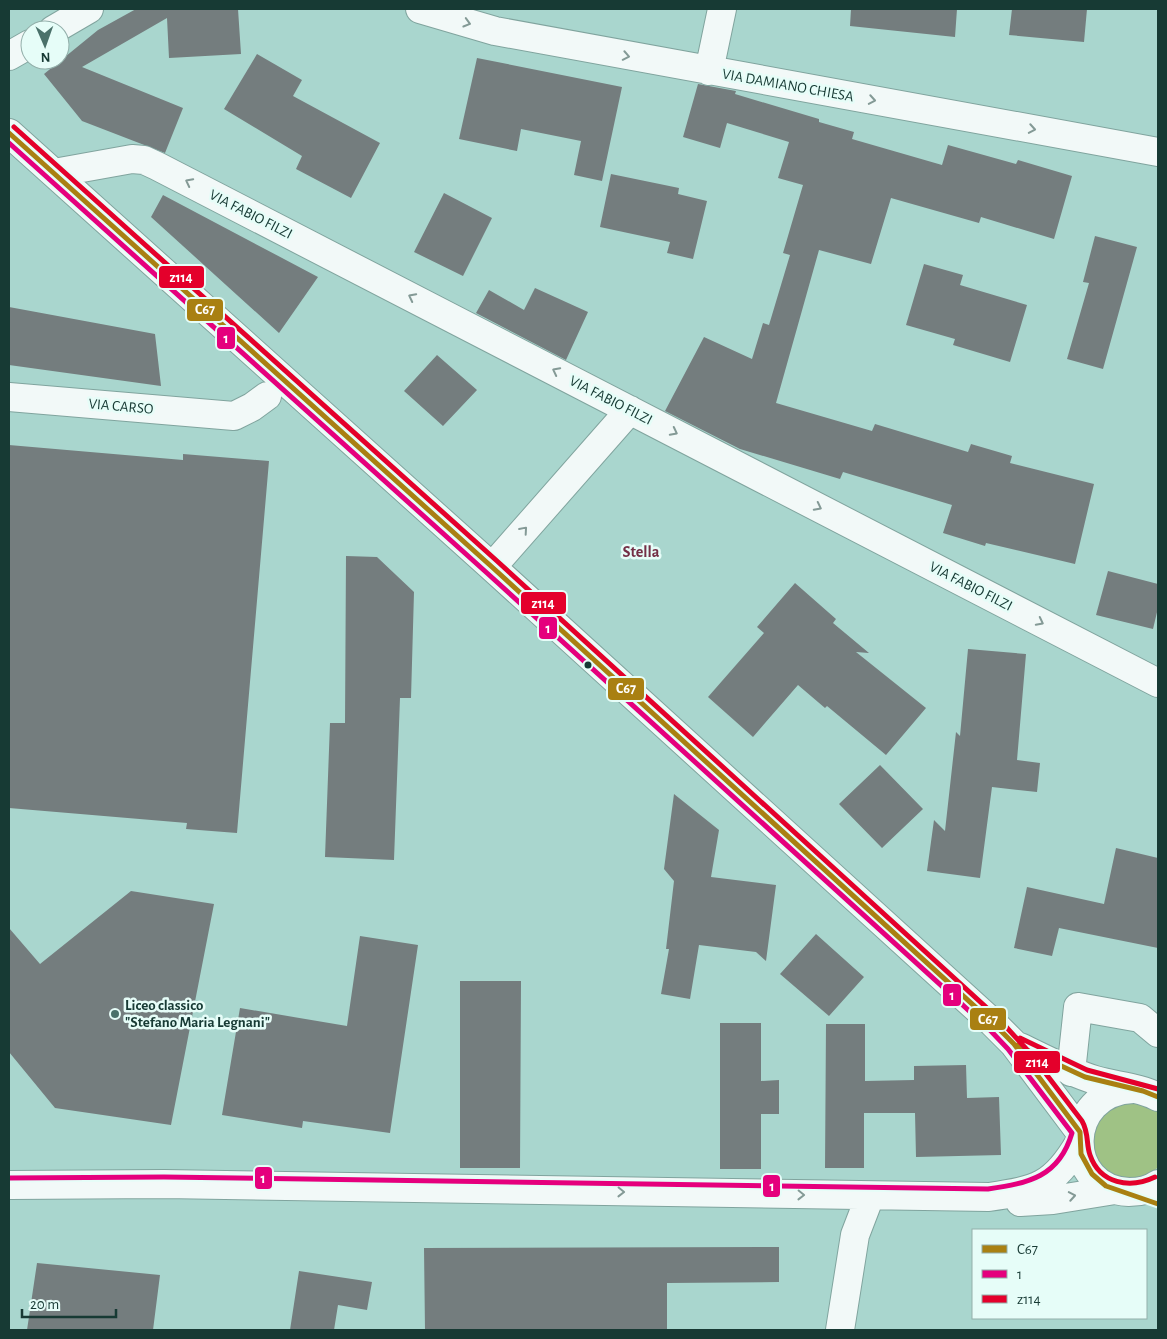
<svg xmlns="http://www.w3.org/2000/svg" width="1167" height="1339" viewBox="0 0 1167 1339" font-family="'Alegreya Sans',sans-serif">
<style>
.green{fill:#9fc285}
.building{fill:#747d7e}
.lines{fill:none;stroke-linecap:round;stroke-linejoin:round}
.minor-casing{stroke:#80a49e;stroke-width:30}
.minor{stroke:#f2f9f8;stroke-width:28}
.bus-1-casing{stroke:#e6fdf8;stroke-width:9}
.bus-2-casing{stroke:#e6fdf8;stroke-width:9}
.bus-3-casing{stroke:#e6fdf8;stroke-width:9}
.bus-1{stroke:#a98012;stroke-width:5}
.bus-2{stroke:#e5007d;stroke-width:5}
.bus-3{stroke:#e4002b;stroke-width:5}
.oneway{stroke:#849a96}
.bus-dot{fill:#173a34;stroke:#e6fdf8;stroke-width:2}
.poi-dot{fill:#4a716a;stroke:#e6fdf8;stroke-width:2}
.labels{text-anchor:middle;stroke-width:5;stroke-linejoin:round;paint-order:stroke}
.street-label{font-size:15px;fill:#173a34;stroke:#e6fdf8}
.poi-label{font-size:15px;font-weight:bold;fill:#173a34;stroke:#e6fdf8;text-anchor:start}
.neighbourhood-label{font-size:16px;font-weight:bold;fill:#742f46;stroke:#e6fdf8}
.line-badge{stroke:#e6fdf8;stroke-width:2}
.badge-label{font-size:14px;text-anchor:middle;font-weight:bold;fill:#fff}
</style>
<rect width="100%" height="100%" fill="#a9d6ce"/>
<path class="green" d="M1126,1101L1151,1106L1158,1112V1167C1125,1202 1072,1156 1102,1114C1107,1108 1119,1105 1126,1101Z"/>
<path class="building" d="M136,9H238L241,54L169,58L167,18L82,67L183,108L165,153L82,121L44,74L98,30Z
M851,9H957L955,37L850,26Z
M1012,9H1087L1084,42L1009,35Z
M257,54L302,80L293,96L380,143L351,198L296,169L302,156L224,109Z
M477,58L622,87L602,181L574,175L581,141L521,129L517,151L459,139Z
M698,84L736,91L735,94L819,119V122L854,132L852,139L942,165L948,145L1016,164L1018,160L1072,176L1054,239L981,217L979,223L891,198L871,264L819,250L776,403L872,431L875,424L968,452L971,444L1012,456L1010,463L1094,484L1075,564L986,543L985,546L943,533L952,505L843,472L840,479L740,449L665,411L704,337L752,359L763,323L769,325L790,255L783,253L803,185L778,178L789,142L727,123L720,148L683,137Z
M611,174L679,188L678,194L707,201L693,259L667,253L670,242L600,227Z
M444,193L492,218L463,276L414,252Z
M163,195L318,277L279,333L151,217Z
M1095,236L1137,247L1103,369L1067,359L1089,283L1083,282Z
M924,264L963,275L960,285L1027,305L1010,362L953,345L955,339L906,325Z
M535,288L588,312L566,360L476,313L489,290L524,310Z
M9,307L155,334L161,386L9,365Z
M437,355L477,390L443,426L404,391Z
M9,445L183,460V454L269,461L237,833L186,829L187,823L9,808Z
M346,556L377,557L414,592L411,698H400L394,860L325,857L330,723H345Z
M1108,571L1158,584V608L1153,629L1096,615Z
M795,583L836,619L833,623L869,653L856,652L926,708L886,755L827,706L825,708L798,685L753,737L708,697L764,633L757,627Z
M968,649L1026,654L1017,760L1040,763L1037,792L992,787L980,878L927,871L934,820L945,831L956,732L960,736Z
M880,765L923,809L882,848L839,804Z
M674,794L719,830L711,877L776,885L766,961L756,952L699,945L690,999L661,994L669,949H666L674,881L664,869Z
M1116,848L1158,858V948L1059,928L1052,956L1014,948L1027,887L1104,904Z
M131,891L214,904L171,1125L55,1108L9,1052V928L40,964Z
M816,934L864,977L829,1016L780,974Z
M360,936L418,945L390,1133L303,1121L302,1128L222,1115L240,1008L347,1026Z
M460,981H521L520,1168H460Z
M720,1023H761V1081L779,1080V1114H761V1169H720Z
M826,1024H865V1081L914,1080V1066L966,1065L967,1098L999,1097L1001,1155L916,1157L915,1113H864V1168H825Z
M779,1247V1282L667,1283V1330H425L424,1248Z
M37,1263L160,1275L153,1330H27Z
M299,1271L372,1282L367,1310L338,1305L334,1330H290Z"/>
<g class="lines">
<g class="minor-casing">
<path id="minor" d="M420,9L495,31L1158,152
M53,30L89,9
M9,56L30,44
M709,71L722,9
M9,133L492,567L993,1023L1014,1044L1080,1132
M54,173L132,159L144,160L157,166L1158,683
M9,397L234,416L252,407L267,396
M492,567L630,410
M1020,1047C1045,1059 1069,1072 1095,1080C1116,1086 1139,1087 1158,1097
M1071,1072L1078,1007L1140,1018L1158,1033
M1133,1089C1063,1092 1062,1189 1129,1192C1139,1192 1150,1190 1158,1184
M9,1185L164,1184L989,1197C1037,1190 1054,1186 1079,1143
M1020,1202L1053,1200L1115,1190
M840,1330L855,1235L870,1196"/>
</g>
<use href="#minor" class="minor"/>
<g class="bus-1-casing">
<path id="bus-1" d="M9,133L492,567L993,1023L1014,1044L1080,1132L1081,1154L1092,1174L1106,1186L1158,1204
M1016,1045L1085,1077L1143,1091L1158,1097"/>
</g>
<g class="bus-2-casing">
<path id="bus-2" d="M9,143L487,573L988,1028L1008,1049L1072,1133C1059,1177 1029,1183 988,1189L164,1177L9,1178"/>
</g>
<g class="bus-3-casing">
<path id="bus-3" d="M14,127L497,561L998,1018L1030,1053L1082,1121C1089,1133 1086,1144 1090,1155C1100,1184 1130,1189 1155,1177
M1020,1038L1087,1070L1158,1089"/>
</g>
<use href="#bus-1" class="bus-1"/>
<use href="#bus-2" class="bus-2"/>
<use href="#bus-3" class="bus-3"/>
</g>
<defs><path id="oneway-chevron" d="M-2-3.5L2.5 0L-2 3.5" fill="none" stroke-width="1.6" stroke-linecap="round" stroke-linejoin="round" transform="scale(1.25)"/></defs>
<g class="oneway">
<use href="#oneway-chevron" transform="translate(467 23) rotate(16)"/>
<use href="#oneway-chevron" transform="translate(626 56) rotate(11)"/>
<use href="#oneway-chevron" transform="translate(872 100) rotate(10)"/>
<use href="#oneway-chevron" transform="translate(1032 129) rotate(10)"/>
<use href="#oneway-chevron" transform="translate(189 182) rotate(-153)"/>
<use href="#oneway-chevron" transform="translate(412 297) rotate(-153)"/>
<use href="#oneway-chevron" transform="translate(556 371) rotate(-153)"/>
<use href="#oneway-chevron" transform="translate(674 432) rotate(27)"/>
<use href="#oneway-chevron" transform="translate(818 507) rotate(27)"/>
<use href="#oneway-chevron" transform="translate(524 530) rotate(-49)"/>
<use href="#oneway-chevron" transform="translate(1040 622) rotate(27)"/>
<use href="#oneway-chevron" transform="translate(621 1192) rotate(1)"/>
<use href="#oneway-chevron" transform="translate(801 1195) rotate(1)"/>
<use href="#oneway-chevron" transform="translate(1072 1196) rotate(-10)"/>
</g>
<circle class="bus-dot" cx="588" cy="665" r="4.5"/>
<circle class="poi-dot" cx="115" cy="1014" r="5"/>
<g class="labels">
<g class="street-label">
<text transform="translate(788 85) rotate(10)" y="5">VIA DAMIANO CHIESA</text>
<text transform="translate(251 214) rotate(27)" y="5">VIA FABIO FILZI</text>
<text transform="translate(611 400) rotate(27)" y="5">VIA FABIO FILZI</text>
<text transform="translate(121 406) rotate(5)" y="5">VIA CARSO</text>
<text transform="translate(971 586) rotate(27)" y="5">VIA FABIO FILZI</text>
</g>
<g class="poi-label">
<text x="125" y="1010">Liceo classico<tspan x="125" dy="17">"Stefano Maria Legnani"</tspan></text>
</g>
<g class="neighbourhood-label">
<text x="641" y="557">Stella</text>
</g>
</g>
<g class="line-badge">
<rect x="158" y="265" width="47" height="24" rx="5" fill="#e4002b"/>
<rect x="186" y="298" width="38" height="24" rx="5" fill="#a98012"/>
<rect x="216" y="326" width="20" height="24" rx="5" fill="#e5007d"/>
<rect x="520" y="591" width="47" height="24" rx="5" fill="#e4002b"/>
<rect x="538" y="616" width="20" height="24" rx="5" fill="#e5007d"/>
<rect x="607" y="677" width="38" height="24" rx="5" fill="#a98012"/>
<rect x="942" y="983" width="20" height="24" rx="5" fill="#e5007d"/>
<rect x="969" y="1007" width="38" height="24" rx="5" fill="#a98012"/>
<rect x="1013" y="1050" width="48" height="24" rx="5" fill="#e4002b"/>
<rect x="254" y="1166" width="19" height="24" rx="5" fill="#e5007d"/>
<rect x="762" y="1174" width="19" height="24" rx="5" fill="#e5007d"/>
</g>
<g class="badge-label">
<text x="181" y="282">z114</text>
<text x="205" y="314">C67</text>
<text x="226" y="343">1</text>
<text x="543" y="608">z114</text>
<text x="548" y="633">1</text>
<text x="626" y="693">C67</text>
<text x="952" y="1000">1</text>
<text x="988" y="1024">C67</text>
<text x="1037" y="1067">z114</text>
<text x="263" y="1183">1</text>
<text x="772" y="1191">1</text>
</g>
<rect width="1167" height="1339" fill="none" stroke="#173a34" stroke-width="20"/>
<rect x="972" y="1229" width="175" height="90" fill="#e6fdf8" stroke="#93afaa"/>
<rect x="982" y="1245" width="25" height="8" fill="#a98012" stroke="#93afaa"/>
<text x="1017" y="1254" font-size="15" fill="#173a34">C67</text>
<rect x="982" y="1270" width="25" height="8" fill="#e5007d" stroke="#93afaa"/>
<text x="1017" y="1279" font-size="15" fill="#173a34">1</text>
<rect x="982" y="1295" width="25" height="8" fill="#e4002b" stroke="#93afaa"/>
<text x="1017" y="1304" font-size="15" fill="#173a34">z114</text>
<g transform="translate(45 45) rotate(178)"><circle r="24" fill="#e6fdf8" stroke="#93afaa"/>
<path d="M0-4L9 19L0 12L-9 19Z" fill="#4a716a"/>
<text y="-8" font-size="14" font-weight="bold" text-anchor="middle" fill="#173a34">N</text>
</g>
<path d="M22 1309v8h94v-8" fill="none" stroke="#173a34" stroke-width="2.5"/>
<text x="30" y="1309" font-size="15" fill="#173a34" stroke="#e6fdf8" stroke-width="4" paint-order="stroke">20 m</text>
</svg>
